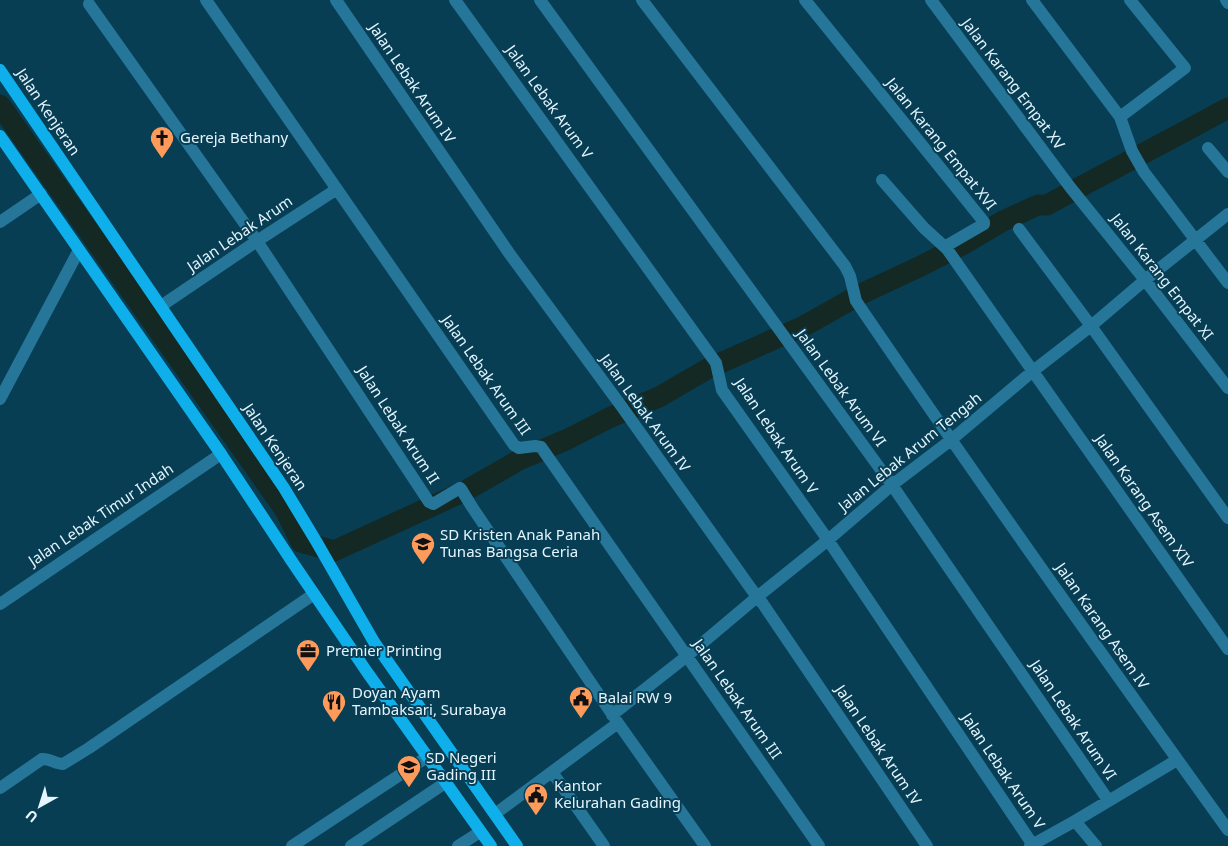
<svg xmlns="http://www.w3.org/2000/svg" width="1228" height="846" viewBox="0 0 1228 846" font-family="'Noto Sans',sans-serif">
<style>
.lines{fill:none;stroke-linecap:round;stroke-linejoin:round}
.river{stroke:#142923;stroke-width:21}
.minor{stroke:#26769a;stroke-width:12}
.major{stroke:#0eafea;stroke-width:12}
.labels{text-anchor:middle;stroke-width:4;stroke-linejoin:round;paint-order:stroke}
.street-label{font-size:15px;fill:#e4f5fe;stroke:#083e54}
.poi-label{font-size:15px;fill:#e4f5fe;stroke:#083e54;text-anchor:start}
</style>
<rect width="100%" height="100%" fill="#083e54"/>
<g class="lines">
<path class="river" d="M0,105L285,510L301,542L334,551L465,491L521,459L568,439L611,417L659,397L709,368L804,326L861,294L921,266L964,244L1003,221L1038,205H1047C1107,172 1168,141 1228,108"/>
<path class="minor" d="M206,0L514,445L519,448L535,446L541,447L819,846
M336,0L509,253L622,407L752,590L763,604L927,846
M455,0L716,363L722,390L828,540L1033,845
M540,0L892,485L1108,800
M642,0L845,266L850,276L856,301C977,479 1102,655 1228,830
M805,0L984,222V224L946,246
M931,0L1070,187L1145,280L1228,388
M1032,0L1120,117L1132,151L1144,172L1228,283
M1226,0L1228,3
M89,4L257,241L429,502L433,504L460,488L461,489L472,507L618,723L705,846
M1120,117L1185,68L1130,0
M1208,148L1228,172
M882,180L924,228L947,249L1228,649
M0,222L41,194
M1019,229L1091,326L1228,518
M161,306L257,241L337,189
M0,399L79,250
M0,604L221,454
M612,715L687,656L757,597L828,540L892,485L951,440L1033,371L1091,326L1145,280L1228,214
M552,772L604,846
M0,788L42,759C49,758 55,764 63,764L89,748L314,594
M495,814L618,723
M1075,821L1096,846
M292,846L427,757
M351,846L445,783
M458,846L480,832
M1030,846L1075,821L1177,760"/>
<path class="major" d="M0,70L284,488L316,541L374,642L517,846
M0,136L221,454L293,563L367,672L491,846"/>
</g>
<defs>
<g id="church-pin" transform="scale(1.25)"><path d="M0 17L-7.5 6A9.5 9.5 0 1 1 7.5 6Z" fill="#ff9b5a" stroke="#083e54"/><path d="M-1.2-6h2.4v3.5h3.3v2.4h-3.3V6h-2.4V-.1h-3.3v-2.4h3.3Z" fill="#111"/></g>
<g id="school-pin" transform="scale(1.25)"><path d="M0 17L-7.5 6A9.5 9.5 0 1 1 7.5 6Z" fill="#ff9b5a" stroke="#083e54"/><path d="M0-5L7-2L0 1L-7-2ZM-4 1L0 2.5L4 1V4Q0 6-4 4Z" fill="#111"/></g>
<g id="office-pin" transform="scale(1.25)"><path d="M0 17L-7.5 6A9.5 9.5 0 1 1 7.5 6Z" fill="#ff9b5a" stroke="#083e54"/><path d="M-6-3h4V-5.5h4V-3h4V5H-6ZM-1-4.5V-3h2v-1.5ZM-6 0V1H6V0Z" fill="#111"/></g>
<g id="civic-pin" transform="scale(1.25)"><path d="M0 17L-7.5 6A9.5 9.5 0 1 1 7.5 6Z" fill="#ff9b5a" stroke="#083e54"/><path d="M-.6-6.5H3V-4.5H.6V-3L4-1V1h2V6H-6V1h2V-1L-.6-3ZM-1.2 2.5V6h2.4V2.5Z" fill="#111"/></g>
<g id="restaurant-pin" transform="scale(1.25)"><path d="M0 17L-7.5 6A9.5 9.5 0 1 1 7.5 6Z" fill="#ff9b5a" stroke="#083e54"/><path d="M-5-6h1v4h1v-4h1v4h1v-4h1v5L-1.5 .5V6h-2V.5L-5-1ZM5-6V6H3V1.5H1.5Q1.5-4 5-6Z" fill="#111"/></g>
</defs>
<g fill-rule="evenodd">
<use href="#church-pin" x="162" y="138"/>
<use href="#school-pin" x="423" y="544"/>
<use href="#office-pin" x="308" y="651"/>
<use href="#civic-pin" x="581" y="698"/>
<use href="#restaurant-pin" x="334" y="702"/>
<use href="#school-pin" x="409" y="767"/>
<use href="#civic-pin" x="536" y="795"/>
</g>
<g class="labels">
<g class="street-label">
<text transform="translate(412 83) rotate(56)" y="5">Jalan Lebak Arum IV</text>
<text transform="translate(1013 84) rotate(53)" y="5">Jalan Karang Empat XV</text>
<text transform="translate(549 102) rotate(54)" y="5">Jalan Lebak Arum V</text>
<text transform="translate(48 112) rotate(56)" y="5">Jalan Kenjeran</text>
<text transform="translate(941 144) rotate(51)" y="5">Jalan Karang Empat XVI</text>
<text transform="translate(240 234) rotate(-34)" y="5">Jalan Lebak Arum</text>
<text transform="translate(1162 277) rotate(52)" y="5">Jalan Karang Empat XI</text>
<text transform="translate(486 375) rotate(55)" y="5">Jalan Lebak Arum III</text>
<text transform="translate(841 388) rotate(54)" y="5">Jalan Lebak Arum VI</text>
<text transform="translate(645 413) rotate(54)" y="5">Jalan Lebak Arum IV</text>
<text transform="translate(398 425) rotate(57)" y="5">Jalan Lebak Arum II</text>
<text transform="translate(776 436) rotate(56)" y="5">Jalan Lebak Arum V</text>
<text transform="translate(275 447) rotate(56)" y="5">Jalan Kenjeran</text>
<text transform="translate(910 452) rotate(-39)" y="5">Jalan Lebak Arum Tengah</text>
<text transform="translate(1144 501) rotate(55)" y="5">Jalan Karang Asem XIV</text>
<text transform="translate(101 515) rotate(-34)" y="5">Jalan Lebak Timur Indah</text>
<text transform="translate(1102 626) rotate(55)" y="5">Jalan Karang Asem IV</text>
<text transform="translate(737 699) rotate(55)" y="5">Jalan Lebak Arum III</text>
<text transform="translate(1073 720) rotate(56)" y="5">Jalan Lebak Arum VI</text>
<text transform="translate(878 745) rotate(56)" y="5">Jalan Lebak Arum IV</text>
<text transform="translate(1003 771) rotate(56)" y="5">Jalan Lebak Arum V</text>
</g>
<g class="poi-label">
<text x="180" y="143">Gereja Bethany</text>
<text x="440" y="540">SD Kristen Anak Panah<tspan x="440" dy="17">Tunas Bangsa Ceria</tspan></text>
<text x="326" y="656">Premier Printing</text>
<text x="352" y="698">Doyan Ayam<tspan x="352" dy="17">Tambaksari, Surabaya</tspan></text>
<text x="598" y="703">Balai RW 9</text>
<text x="426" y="763">SD Negeri<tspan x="426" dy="17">Gading III</tspan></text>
<text x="554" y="791">Kantor<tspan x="554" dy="17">Kelurahan Gading</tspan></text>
</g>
</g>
<g transform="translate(40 806) rotate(219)" stroke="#083e54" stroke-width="4" paint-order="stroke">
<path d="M0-4L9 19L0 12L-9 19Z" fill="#e4f5fe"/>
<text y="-8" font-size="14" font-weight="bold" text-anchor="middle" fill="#e4f5fe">U</text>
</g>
</svg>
